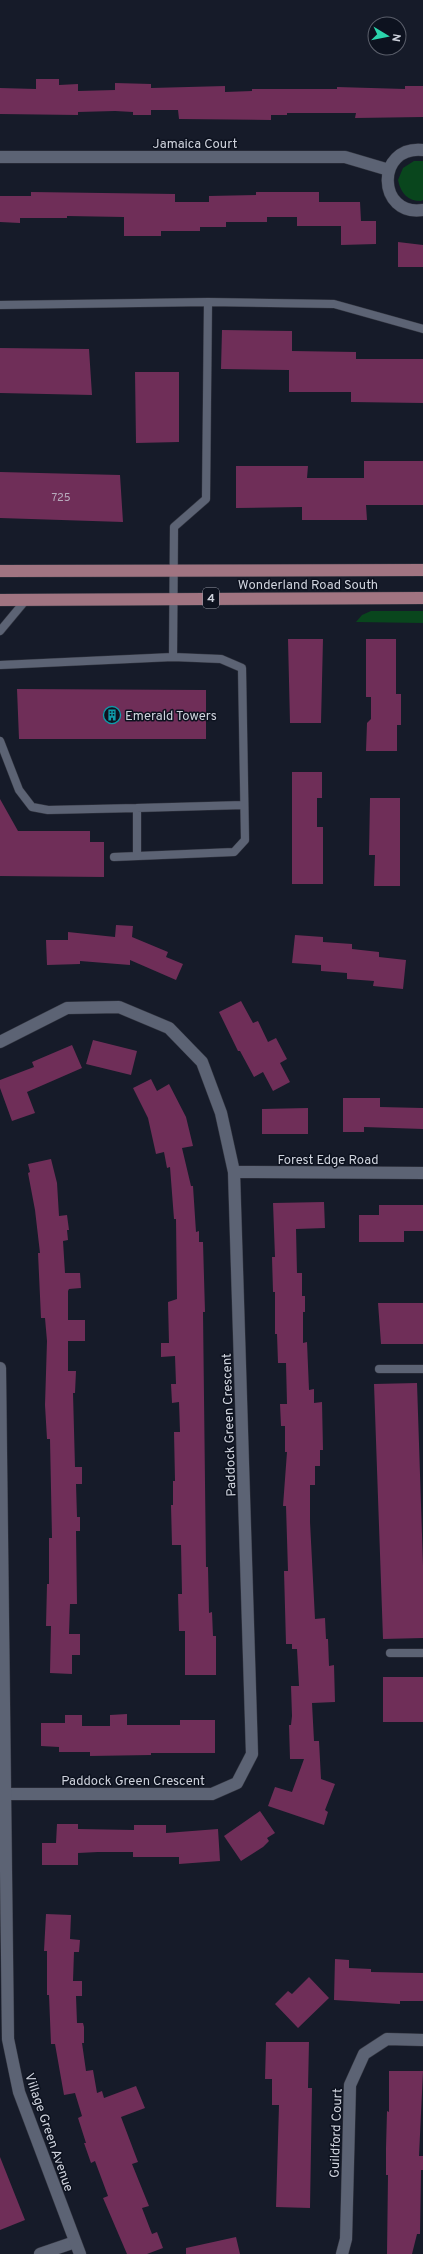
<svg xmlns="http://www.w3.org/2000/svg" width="423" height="2254" viewBox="0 0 423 2254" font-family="Overpass,sans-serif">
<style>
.green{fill:#09461d}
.building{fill:#6f2e58}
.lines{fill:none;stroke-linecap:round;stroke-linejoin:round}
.lane-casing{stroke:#343742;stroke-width:9}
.street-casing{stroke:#343742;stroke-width:13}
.secondary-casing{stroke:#343742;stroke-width:13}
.primary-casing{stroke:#343742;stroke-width:13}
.lane{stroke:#5c6374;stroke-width:8}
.street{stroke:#5c6374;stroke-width:12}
.secondary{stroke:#5c6374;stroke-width:12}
.primary{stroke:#a07481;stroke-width:12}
.labels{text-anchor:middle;stroke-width:3;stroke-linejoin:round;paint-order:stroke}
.number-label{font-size:11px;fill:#b7aabc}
.shield{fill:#0d121f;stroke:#9599a4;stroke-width:1}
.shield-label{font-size:12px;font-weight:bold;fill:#cfd3dd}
.street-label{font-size:13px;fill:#cfd3dd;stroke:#0d121f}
.poi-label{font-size:13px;fill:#cfd3dd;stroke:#0d121f;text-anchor:start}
</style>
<rect width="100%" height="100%" fill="#161b29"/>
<path class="green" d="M414,161H423V200L421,201C408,201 401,194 398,180L403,168Z
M371,611H423V623L356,622L362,615Z"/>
<path class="building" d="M36,79H59V85L78,84V91L115,90V83L151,84V88L225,86V92L252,91V89H337V87L405,89V86H423V117L355,118L356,113H287V115H271V120L179,119L178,110H151V115H133V112L115,111L78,112V115L0,114V88L36,89Z
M31,192L175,194V202H209V196L256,195V192H319V202H360L361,221H376V244L341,245V226H297V217H267V222H226V227H200V231H161V236H124V217L67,216V218H20V223L0,222V196H31Z
M398,242L423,245V267H398Z
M222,330L292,331V351L356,352V359H423V403L351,402V392H289V370L221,369Z
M0,348L89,349L92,395L0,393Z
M135,372H179V442L136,443Z
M364,461H423V505H366L367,520H302V507L236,508V466H308L307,478H364Z
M0,472L120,475L123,522L0,518Z
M288,639H323L321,723H290Z
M366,639H396V694H401V725H397V751H366L367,723L371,719V697H366Z
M17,689L206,690V739H19Z
M292,772H322V798H317V827H323V884H292Z
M370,798H400V886H374L375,855H369Z
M0,799L18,831H90V842H104V877L0,876Z
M116,925L133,926L132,937L168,952L166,957L183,964L176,980L130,960V965L80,961V964L47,965L46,940H68V932L115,937Z
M295,935L323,937V942L352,944V949L379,952V957L406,960L403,989L373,986L374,981L347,979V973L321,971V965L292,963Z
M241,1001L253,1023L258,1021L268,1042L276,1038L287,1059L280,1063L290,1082L273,1091L263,1072L254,1077L240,1051H238L219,1012Z
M93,1040L137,1051L131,1075L86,1064Z
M72,1045L82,1068L27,1092L35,1113L12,1121L0,1088V1080L34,1067L32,1062Z
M151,1079L157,1091L169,1084L186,1117L193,1146L182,1148L191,1186H193L196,1232L199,1231V1242H203L205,1312H203L206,1567H208L209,1613L212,1612L213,1636H216V1675H185V1631H179L178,1594H182L181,1545H172L171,1505H173V1481H175L174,1432H180L179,1402L172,1403L171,1384H176L175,1356L161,1357V1343H169L168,1302L177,1299L176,1219H174L170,1167L167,1168L164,1152L156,1154L148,1118L133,1088Z
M343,1098H380V1107L423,1108V1129L364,1127V1132H343Z
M308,1108V1134H262V1109Z
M51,1159L57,1183L59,1216L67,1215L69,1230H67L68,1240L63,1241L65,1273H80L81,1288L69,1289L68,1291V1320H85V1341H68V1371H76L75,1393H73L75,1467H82V1484H76L77,1517H80V1531H76L77,1604H70L69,1634H80V1655H72V1674L50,1673L51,1626H46L47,1584H49V1538H52L50,1439H47L45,1405L47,1341L45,1318H41L38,1253H40L35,1210L28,1173L30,1172L28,1164Z
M324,1202L325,1228L296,1229L297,1273H302V1296H305V1312H303V1343L307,1342L309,1390L314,1389V1403L322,1402L323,1450H320V1466H315V1485H310V1522L315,1619L325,1618L326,1639H328L329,1666L334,1665L335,1702L312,1703L314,1741H319L321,1779L335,1784L325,1810L328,1812L324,1825L268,1806L275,1787L292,1792L304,1759H290L289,1725H291L292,1716L291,1686H299L297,1649H292V1644H286L284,1571H288L286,1506H283L287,1452H285V1426H281L280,1404H287L286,1363H278L277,1334H275V1292H273L272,1257H275L273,1203Z
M379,1205H423V1231H404V1242H359V1215H379Z
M378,1303H423V1344H381Z
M417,1383L423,1565V1638L383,1639L374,1384Z
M383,1677H423V1722H383Z
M127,1714V1725H180V1720H215V1753H151V1755L90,1756V1752H59V1747L41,1746V1723H65V1715H82V1726H110V1715Z
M260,1811L275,1833L267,1838L269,1841L263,1847L241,1861L224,1836Z
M57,1824H78V1829L134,1830V1825H166V1833L218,1829L220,1861L179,1864V1857H133V1852H98L78,1853V1865H42V1843H56Z
M46,1914L71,1915L70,1939L80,1940L79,1952H74L73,1981H82V1996H76L77,2023H83L84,2027V2043H82L86,2071L93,2070L97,2093L102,2091L104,2098L136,2086L145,2108L121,2117L138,2162L132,2164L149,2206L142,2208L152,2234L157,2232L163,2248L147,2254H127L103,2198L108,2196L95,2161L91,2163L84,2143H86L78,2118L82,2116L75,2093L64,2095L55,2044H51L49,1995H47V1951H44Z
M335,1959L349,1960V1968L371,1969V1972L423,1973V2001H400V2004L334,2000Z
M309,1977L329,1998L298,2028L275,2004L288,1991L292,1994Z
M266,2042H309L308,2088H312L310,2208L276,2207L279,2105H272V2079H265Z
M389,2071H423L419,2156H423V2170H421L420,2234H417L412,2254H387L388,2175H386V2148L387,2111L389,2112Z
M0,2157L25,2220L0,2230Z
M236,2237L240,2254H186V2248Z"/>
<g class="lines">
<g class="lane-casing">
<path id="lane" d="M0,305L208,302L334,304L423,329
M0,631L25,601
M0,665L173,657
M0,741L19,790L32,807L48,810L137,808V856
M137,808L244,805
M114,857L234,852L245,840L242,668L221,659L173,657L174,527L206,499L208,302
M379,1369H423
M390,1653H423"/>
</g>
<g class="street-casing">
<path id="street" d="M423,150C375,145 377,217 423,210
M0,157H345L389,170
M0,1042L67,1008L119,1007L169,1028L202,1062L221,1113L234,1172L252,1754L237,1783L212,1794H5
M234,1172L423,1173
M40,2254L75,2242
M342,2254L346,2239L350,2085L364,2054L387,2039L423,2040"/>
</g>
<g class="secondary-casing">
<path id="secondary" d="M0,1368L8,2039L19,2092L80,2254"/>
</g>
<g class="primary-casing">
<path id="primary" d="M0,571L423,570
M0,600L423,598"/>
</g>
<use href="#lane" class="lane"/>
<use href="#street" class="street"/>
<use href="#secondary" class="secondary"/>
<use href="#primary" class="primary"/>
</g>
<defs>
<g id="building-ring" transform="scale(0.9)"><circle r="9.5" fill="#0d121f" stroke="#0f9aa8" stroke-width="1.5"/><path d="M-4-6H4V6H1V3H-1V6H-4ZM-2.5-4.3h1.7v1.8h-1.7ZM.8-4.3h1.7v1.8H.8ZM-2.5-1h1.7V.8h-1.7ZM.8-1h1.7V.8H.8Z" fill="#0f9aa8"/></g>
</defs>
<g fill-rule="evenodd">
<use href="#building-ring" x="112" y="715"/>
</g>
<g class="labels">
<g class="number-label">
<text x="61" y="501">725</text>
</g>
<rect class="shield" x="203" y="588" width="16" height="20" rx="3"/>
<g class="shield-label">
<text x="211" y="602">4</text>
</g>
<g class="street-label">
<text x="195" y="148">Jamaica Court</text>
<text x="308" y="589">Wonderland Road South</text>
<text x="328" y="1164">Forest Edge Road</text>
<text transform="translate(228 1425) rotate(-92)" y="5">Paddock Green Crescent</text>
<text x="133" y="1785">Paddock Green Crescent</text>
<text transform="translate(50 2132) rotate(71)" y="5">Village Green Avenue</text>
<text transform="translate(335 2133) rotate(-88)" y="5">Guildford Court</text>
</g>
<g class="poi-label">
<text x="125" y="720">Emerald Towers</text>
</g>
</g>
<g transform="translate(387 36) rotate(100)"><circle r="19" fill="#0d121f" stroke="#5b5f6b"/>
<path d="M0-3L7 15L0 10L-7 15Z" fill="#2bd5ac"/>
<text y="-6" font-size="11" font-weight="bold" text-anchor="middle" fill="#cfd3dd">N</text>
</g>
</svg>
